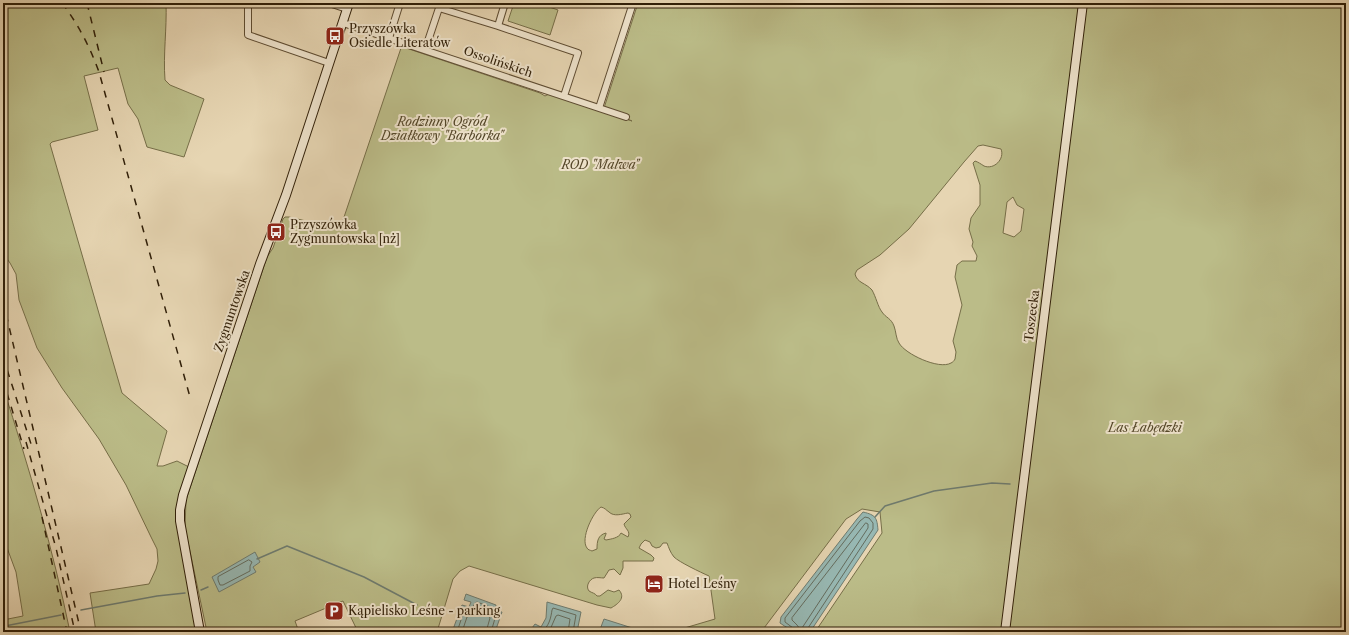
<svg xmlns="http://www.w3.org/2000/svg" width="1349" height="635" viewBox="0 0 1349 635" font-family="'Libre Caslon Text',serif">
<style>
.green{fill:#bbbc88;stroke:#766e48;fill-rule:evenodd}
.water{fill:#97b8b3;stroke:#6e7b6f}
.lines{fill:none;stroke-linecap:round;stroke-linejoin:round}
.shore{stroke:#646c5e;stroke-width:1}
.stream{stroke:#6e7b6f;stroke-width:1.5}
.street-casing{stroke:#5e4c32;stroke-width:8}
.secondary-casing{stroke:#301f08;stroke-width:10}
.street{stroke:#efe4cd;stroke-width:6}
.secondary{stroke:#efe4cd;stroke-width:8}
.rail{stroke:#301f08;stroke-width:1.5;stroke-dasharray:7 7;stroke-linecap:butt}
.labels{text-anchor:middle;stroke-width:4;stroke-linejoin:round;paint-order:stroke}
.poi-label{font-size:12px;fill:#301f08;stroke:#efe4cd;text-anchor:start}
.street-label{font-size:12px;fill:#301f08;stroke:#efe4cd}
.park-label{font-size:12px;font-style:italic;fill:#534628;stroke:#efe4cd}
</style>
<rect width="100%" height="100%" fill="#e6d5b2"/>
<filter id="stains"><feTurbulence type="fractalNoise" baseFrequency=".005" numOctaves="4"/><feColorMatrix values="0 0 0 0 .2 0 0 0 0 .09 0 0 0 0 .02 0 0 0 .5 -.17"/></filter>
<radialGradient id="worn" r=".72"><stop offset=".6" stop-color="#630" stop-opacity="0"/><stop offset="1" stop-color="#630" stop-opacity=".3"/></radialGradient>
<path class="green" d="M3,3H166C167,29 163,54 165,80L170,85L204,99L184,157L147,147L138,119L128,104L118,68L84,76L98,130L52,142L50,144L122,393L167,431L157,466H163L177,461L189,467L178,502L197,632H96L90,593L149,584L156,569L158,561L157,549L151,537L126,485L99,439L62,388L37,348L19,300L16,274L10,263L3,253Z
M514,3H538L558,10L550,35L508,21Z
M638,3H1346V632H815L882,533L880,512L862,509L846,519L761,632H671L715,619L709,576C700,572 679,562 674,557C670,552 669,548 667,543H663L660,547L656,548L652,546L650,542L645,540L641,544L639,548L651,555L654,558L653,561H623V568L620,575L614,569L609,570L604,578C601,578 597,577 594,578C590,579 585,586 589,591C592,593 595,593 597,596H600L608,590L614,592L619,590C626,598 618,604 611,608L597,605L469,566L460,571L453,579L437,632H358L343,601L295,621L299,632H207L185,528L186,500L267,257L273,248L283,219L285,217H289L340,229L401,48H406L540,93L545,96L549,94L632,121L604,108ZM983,145L1001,149C1005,159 994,170 984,166C981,164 978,162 975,161L973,163L980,185V205L971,218L969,229L973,242L972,246L977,256L976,261H962L957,265L955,277L962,305L953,341L956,352L955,359C954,361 953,362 951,363C939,370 905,354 899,343C896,339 896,331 894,326C891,318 886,318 882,312C878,307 876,297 872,290C866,283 857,283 855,274L857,270L880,255L909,229L964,162L978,146ZM1013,197L1017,205L1024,209L1021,231L1014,237L1003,233L1007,202ZM601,507C605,508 606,510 609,512C614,517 622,514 628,513L630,514L631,517L624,524C625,529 631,531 628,537L621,533C619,538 611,539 606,540L604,539L606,534V533C598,535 597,541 597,549L592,551C590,550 588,550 587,548C580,539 593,512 601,507Z
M3,387C29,468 53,549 70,632H3V629H4L3,620L23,616L16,572L3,537Z"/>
<path class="water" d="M863,512C876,515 877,518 878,530L810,632C795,632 793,632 780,623L781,617L857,519Z
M255,552L260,562L253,567L256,572L219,592L212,577Z
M466,594L496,605L495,610L502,612L495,632H452L462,605L469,607L471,602L464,600Z
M547,602L581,612L577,632H529L535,624L541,627L546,618Z
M604,619L645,632H599Z"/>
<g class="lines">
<path class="shore" d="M866,523L868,524V528L802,628L800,629L797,625L792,620V618Z
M249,560L252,562L250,566V571L223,585H220L218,580V577Z
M457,632L464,611L471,610L475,603L477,602L490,607L492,612L496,615L491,632
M462,632L467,617L474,614L480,608L485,610L490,618L486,632
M534,632L536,630L541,631C549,628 551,617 552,610L553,608L576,615L573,632
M549,632L556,616L558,615L570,619L568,632
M794,632L793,628L785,622V618L860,521L865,517L869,518L873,523V529L808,628L807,632"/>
<path class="stream" d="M875,517L885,506L934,491L992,483L1010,484
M257,559L287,546L364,577L417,605
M201,590L208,587
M81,610L157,596L185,593
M5,626L61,615"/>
<g class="street-casing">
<path id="street" d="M248,3V35L329,63
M329,3L347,9
M343,23L626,117
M498,26L578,53L564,96
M389,38L400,3
M425,50L439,8L498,26L505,3
M599,108L633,3"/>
</g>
<g class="secondary-casing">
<path id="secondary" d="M200,632L180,521V510L183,495L260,264L286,195L349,3
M1005,632L1083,3"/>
</g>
<use href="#street" class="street"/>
<use href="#secondary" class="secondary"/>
<path class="rail" d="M62,3C78,24 90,47 99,72L190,397
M87,3L104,72
M3,301L81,632
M3,357L32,447
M3,380L24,449
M26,442L56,548L75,632
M42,517L67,632"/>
</g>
<defs>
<g id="bus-square" transform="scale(1)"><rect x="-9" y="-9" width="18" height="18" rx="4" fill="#8f2418" stroke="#efe4cd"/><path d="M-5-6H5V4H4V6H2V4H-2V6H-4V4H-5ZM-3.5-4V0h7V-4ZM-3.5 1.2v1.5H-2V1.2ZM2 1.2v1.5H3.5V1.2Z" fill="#fff"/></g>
<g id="hotel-square" transform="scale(1)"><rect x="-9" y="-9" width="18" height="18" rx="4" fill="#8f2418" stroke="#efe4cd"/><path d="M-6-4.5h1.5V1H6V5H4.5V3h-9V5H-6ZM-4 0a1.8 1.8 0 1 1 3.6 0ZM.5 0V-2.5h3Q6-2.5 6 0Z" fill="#fff"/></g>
<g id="parking-square" transform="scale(1)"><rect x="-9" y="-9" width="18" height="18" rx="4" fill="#8f2418" stroke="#efe4cd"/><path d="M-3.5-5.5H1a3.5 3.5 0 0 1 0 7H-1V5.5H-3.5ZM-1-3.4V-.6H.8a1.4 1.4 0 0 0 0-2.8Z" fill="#fff"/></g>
</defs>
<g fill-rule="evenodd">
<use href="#bus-square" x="335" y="36"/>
<use href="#bus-square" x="276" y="232"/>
<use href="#hotel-square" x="654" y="584"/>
<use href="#parking-square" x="334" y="611"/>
</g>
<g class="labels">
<g class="poi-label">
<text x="349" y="33">Przyszówka<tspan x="349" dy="14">Osiedle Literatów</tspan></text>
<text x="290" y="229">Przyszówka<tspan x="290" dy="14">Zygmuntowska [nż]</tspan></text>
<text x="668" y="588">Hotel Leśny</text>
<text x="348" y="615">Kąpielisko Leśne - parking</text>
</g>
<g class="street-label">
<text transform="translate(498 62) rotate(19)" y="4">Ossolińskich</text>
<text transform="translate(232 311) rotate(-71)" y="4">Zygmuntowska</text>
<text transform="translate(1032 316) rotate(-83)" y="4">Toszecka</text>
</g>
<g class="park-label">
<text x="442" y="126">Rodzinny Ogród<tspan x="442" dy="14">Działkowy "Barbórka"</tspan></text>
<text x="600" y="169">ROD "Malwa"</text>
<text x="1145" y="432">Las Łabędzki</text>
</g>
</g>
<rect width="1349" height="635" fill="none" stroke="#e6d5b2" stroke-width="16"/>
<rect x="4" y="4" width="1341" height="627" fill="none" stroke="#301f08" stroke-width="2"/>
<rect x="8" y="8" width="1333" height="619" fill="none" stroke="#301f08"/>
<rect width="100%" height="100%" filter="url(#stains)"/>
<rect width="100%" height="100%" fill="url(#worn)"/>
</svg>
